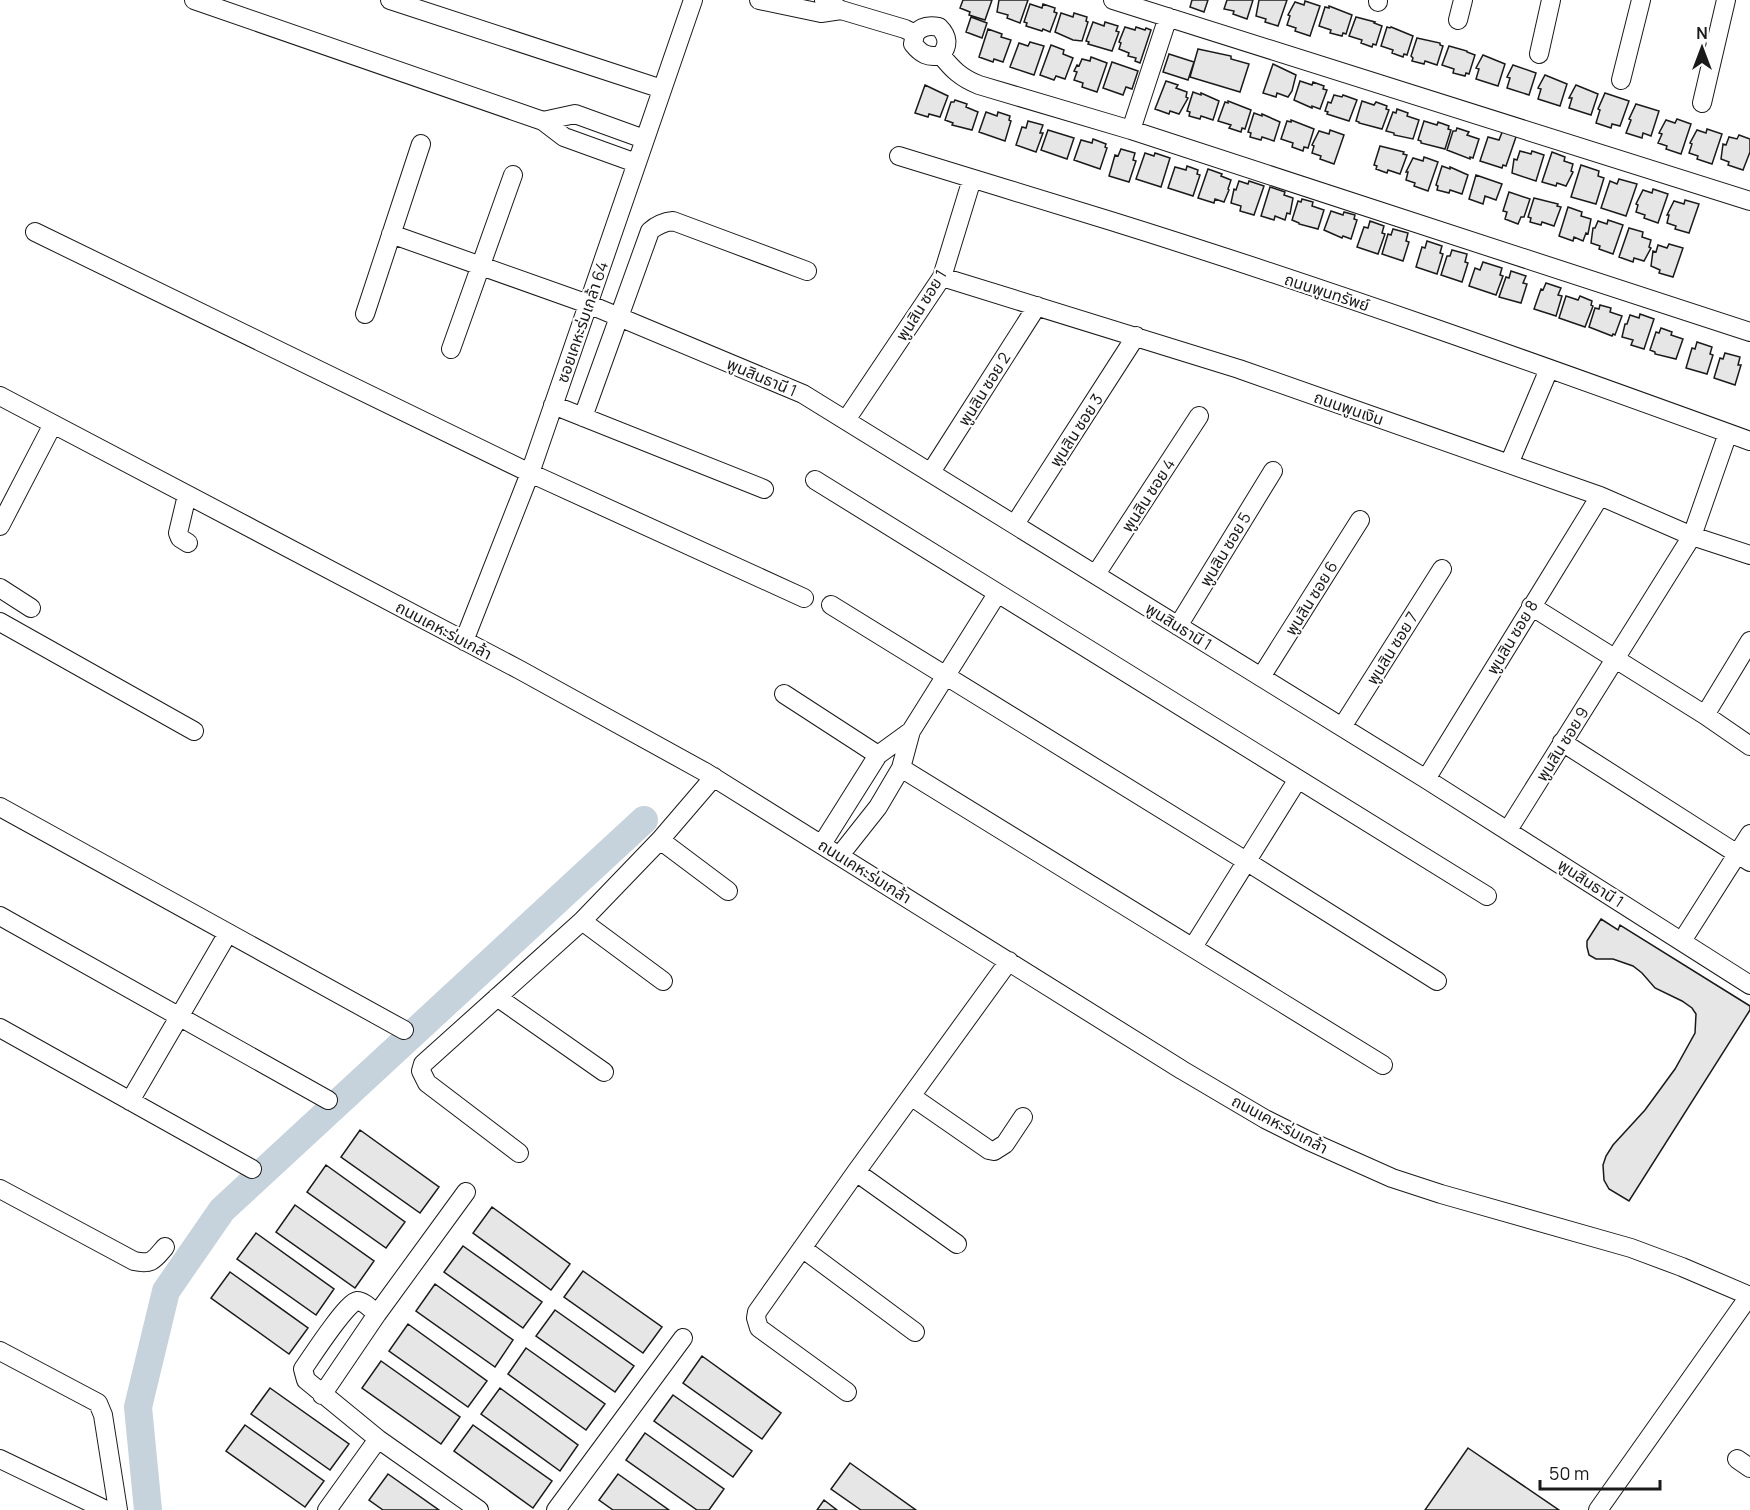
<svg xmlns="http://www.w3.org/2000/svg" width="1750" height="1510" viewBox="0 0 1750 1510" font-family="Manrope,'Noto Sans Thai',sans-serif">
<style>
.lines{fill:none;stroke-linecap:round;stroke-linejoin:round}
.river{stroke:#c6d2dc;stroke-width:28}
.building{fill:#e6e6e6;stroke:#1a1a1a;stroke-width:1.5}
.minor-casing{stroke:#1a1a1a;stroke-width:20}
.minor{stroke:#fff;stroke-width:18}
.labels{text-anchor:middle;stroke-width:4.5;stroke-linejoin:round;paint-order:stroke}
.street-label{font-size:16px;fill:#1a1a1a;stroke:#fff}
</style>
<rect width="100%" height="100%" fill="#fff"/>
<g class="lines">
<path class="river" d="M148,1510L138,1407L166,1291L222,1210L644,820"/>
</g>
<path class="building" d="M963,0H992L985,20L969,15L970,12L960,8Z
M999,0H1028L1020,23L1007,18L1008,15L997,12Z
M1192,0H1208L1204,12L1190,7Z
M1227,0H1253L1247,19L1233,14L1234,11L1224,9Z
M1259,0H1287L1278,26L1265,22L1266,19L1256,16Z
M1305,1L1320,6L1310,36L1295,31L1296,28L1287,25L1290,16L1288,15L1295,2L1304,5Z
M1030,4L1042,8L1043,4L1055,8L1054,12L1057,13L1050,32L1043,29L1042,31L1026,26L1027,23L1024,22Z
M1329,6L1352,15L1346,34L1343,33L1342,36L1330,33L1331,30L1319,26L1325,7L1329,8Z
M1061,13L1073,17L1074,13L1087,17L1086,21L1088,22L1082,41L1073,40L1055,32Z
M971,17L987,23L982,38L966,32Z
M1356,17L1375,22L1374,23L1382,26L1376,45L1373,44L1372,47L1361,43L1362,40L1349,36Z
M1093,22L1104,26L1105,22L1118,26L1116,31L1119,32L1112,51L1088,44L1089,42L1086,41Z
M1125,27L1135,30L1136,27L1145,30L1146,28L1151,30L1140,63L1135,61L1136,58L1128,56L1129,53L1119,49L1121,43L1119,42Z
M1387,27L1390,28L1391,27L1413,36L1407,55L1404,54L1403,57L1392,53L1393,50L1381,46Z
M988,29L1002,34L1001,37L1011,40L1003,62L994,59L993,62L979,57Z
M1417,38L1440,43V45L1443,46L1437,65L1425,61L1424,64L1412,61L1413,58L1411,56Z
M1030,42L1044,46L1034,75L1010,67L1019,43L1028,46Z
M1051,45L1064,50L1063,54L1073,58L1065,79L1056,76L1054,80L1040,75Z
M1449,46L1467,51V52L1475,55L1469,74L1466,73L1465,76L1453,73L1454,69L1442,65Z
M1198,49L1231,56V59L1249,64L1240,92L1190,77Z
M1169,54L1194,62L1188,80L1163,72Z
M1483,55L1505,64L1498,86L1476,79L1479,69L1476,68Z
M1091,57L1107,63L1097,92L1082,87L1083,83L1074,80L1077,72L1074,71L1077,65L1079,66L1082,59L1090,61Z
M1112,62L1138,71L1132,89L1126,87L1123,95L1103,88Z
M1273,64L1296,75L1292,91L1288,97L1277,93L1276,97L1263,93Z
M1513,65L1536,73L1529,95L1507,88L1510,78L1507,77Z
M1545,75L1567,84L1560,106L1538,99L1541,89L1538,88Z
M1166,81L1178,85L1176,88L1187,92L1186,97L1188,98L1179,114L1170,111L1169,114L1155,109Z
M1300,81L1312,85L1313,82L1324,86L1323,89L1327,90L1320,109L1312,106V108L1294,100Z
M925,85L948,96L940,117L929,114L928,117L915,113Z
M1576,85L1598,94L1591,115L1569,108L1572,98H1569Z
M1193,92L1201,95V93L1219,101L1213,120L1201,116L1200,119L1189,116L1190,112L1187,111Z
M1605,93L1629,101L1620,126L1612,124L1611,128L1596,123L1600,110L1598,109Z
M1334,95L1342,97L1343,95L1357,100L1349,121L1327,114L1328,112L1325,111L1328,102L1331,103Z
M955,100L967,104L966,107L978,112L972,130L952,125L953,123L945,120L951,102H954Z
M1228,101L1251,110L1245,129L1242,128L1241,132L1229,128L1231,125L1218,121L1225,102L1228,103Z
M1362,101L1374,105L1376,102L1387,106L1386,109L1389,110L1382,129L1359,123V122L1356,121Z
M1636,104L1659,111L1651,136L1643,133L1642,138L1626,133L1631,120L1629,119Z
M1397,109L1408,113L1407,116L1419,120L1413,139L1394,135V133L1386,131L1393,112L1396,113Z
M986,112L997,116L998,112L1010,116L1009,120L1011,121L1005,141L979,132Z
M1254,113L1262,116V114L1280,122L1274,141L1262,137L1261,140L1250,137L1251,133L1248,132Z
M1677,119L1691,124L1681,154L1666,149L1667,146L1658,143L1662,134L1659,133L1666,120L1675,123Z
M1291,120L1314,129L1308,148L1304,147L1303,151L1292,147L1293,143L1281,139L1287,121L1291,122Z
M1028,121L1043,125L1040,133H1043L1036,152L1016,145L1022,127L1026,128Z
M1424,121L1437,125L1438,122L1449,126L1448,129L1451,130L1445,149L1421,143V141L1418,140Z
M1457,128L1469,132L1467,135L1479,139L1473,158L1470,157V159L1447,150L1453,131H1456Z
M1707,129L1722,134L1712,164L1697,159L1698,156L1689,153L1692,144L1690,143L1697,130L1706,133Z
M1048,130L1074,138L1067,159L1041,150Z
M1330,130L1344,135L1334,164L1320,159L1321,156L1312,153L1314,146L1312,145L1319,131L1329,134Z
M1503,130L1517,134L1506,166L1503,165L1502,168L1480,161L1488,137L1499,140Z
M1739,135L1750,139V152L1743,170L1728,165L1729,162L1721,159L1723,144L1726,145L1729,137L1737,139Z
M1093,139L1106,144L1105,147L1107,148L1100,169L1074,160L1081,140L1092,143Z
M1380,146L1404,152L1403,154L1407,155L1400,174L1388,170L1387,173L1376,169L1377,166L1374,165Z
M1121,149L1135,153L1133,160L1136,161L1129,182L1109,176L1115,155L1118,156Z
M1520,151L1531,154L1532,151L1544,155L1536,181L1512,173L1514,159L1517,160Z
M1552,152L1565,157L1564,161L1573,164L1571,171L1573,172L1566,186L1557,183L1556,186L1542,182Z
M1145,153L1154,156L1155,153L1170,158L1161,187L1136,179Z
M1424,157L1438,162L1428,191L1414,186L1415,183L1406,180L1408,172H1406L1413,158L1423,161Z
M1581,165L1599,171L1598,176L1604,178L1596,204L1571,197Z
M1187,166L1198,170L1197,174L1200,175L1193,196L1168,188L1175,167L1186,170Z
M1442,166L1450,169V167L1468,175L1462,194L1450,190L1449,193L1437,190L1438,186L1436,185Z
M1208,169L1222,174L1221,176L1231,180L1228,189L1229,190L1224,202L1215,199L1214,203L1198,198Z
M1476,175L1502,184L1496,200L1485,196L1483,204L1469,199Z
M1619,179L1637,184L1626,216L1601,208L1610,181L1617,184Z
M1239,181L1248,184L1249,181L1264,186L1254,215L1240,211L1241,206L1231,203L1234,189L1236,190Z
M1270,187L1285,192L1284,195L1293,198L1290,214L1287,213L1285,220L1275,216L1274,220L1261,216Z
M1653,189L1668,194L1658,223L1644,218L1645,215L1636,212L1638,205L1636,204L1643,190L1652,193Z
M1509,192L1530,199L1524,217H1521L1518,224L1505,219L1507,212L1503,211Z
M1534,198L1558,204L1557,206L1561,207L1554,226L1542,222L1541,225L1530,222L1531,218L1528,217Z
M1302,199L1313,202L1312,206L1324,210L1318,229L1299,224V223L1292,220L1298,201L1301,202Z
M1685,200L1699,204L1689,233L1675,229L1676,226L1667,223L1669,215H1667L1674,201L1684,204Z
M1568,207L1582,212L1581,216L1591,219L1588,234L1586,233L1583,241L1574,237L1573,241L1559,236Z
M1331,211L1343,215L1344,212L1355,215L1354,219L1357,220L1351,239L1343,236L1342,238L1324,230Z
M1608,220L1623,225L1613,254L1599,249L1600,246L1591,243L1593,228H1595L1598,221L1607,224Z
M1370,221L1384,226L1382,233L1385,234L1378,254L1357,247L1364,227L1368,228Z
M1629,228L1643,232L1642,237L1651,240L1649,247L1651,248L1644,261L1634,258L1633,262L1619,257Z
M1393,229L1408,233L1406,241L1409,242L1403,261L1382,254L1388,234L1391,235Z
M1427,241L1442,246L1440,253L1443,254L1437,274L1416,267L1422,247L1425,248Z
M1669,244L1683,248L1673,277L1659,273L1660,270L1651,266L1653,251L1656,252L1658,245L1667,248Z
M1452,250L1467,254L1465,262L1468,263L1462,282L1441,275L1447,256H1450Z
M1483,262L1502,268L1500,275L1503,276L1496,295L1469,286L1475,268L1480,270Z
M1511,271L1526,276L1523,283L1527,284L1521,303L1499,297L1506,277L1509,278Z
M1546,283L1561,288L1558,295L1562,296L1556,316L1534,309L1541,289L1543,290Z
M1566,296L1578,300L1580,296L1592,301L1591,305L1593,306L1585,327L1559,318Z
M1600,305L1611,308L1610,312L1622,316L1615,335L1613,334L1612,336L1589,327L1595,308L1599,309Z
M1640,314L1654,319L1644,349L1631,345L1633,340L1622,337L1625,324H1627L1630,315L1639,318Z
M1661,328L1672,332L1671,335L1683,339L1676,359L1655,354V352L1650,350L1656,332L1659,333Z
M1697,342L1712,347L1710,354L1713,355L1707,374L1686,368L1692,348L1695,349Z
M1725,353L1740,357L1738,365H1741L1735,385L1714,378L1720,358L1723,359Z
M1601,919L1618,930L1620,925L1750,1006V1010L1629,1201L1609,1189L1604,1180L1603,1165L1606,1156L1613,1145L1645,1110L1675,1069L1695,1033L1696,1014L1692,1008L1682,1001L1655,988L1642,973L1633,966L1613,959H1596L1589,955L1587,947V941Z
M360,1130L439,1187L420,1213L341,1157Z
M326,1165L405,1222L386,1248L307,1192Z
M295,1205L374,1261L355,1288L276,1232Z
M492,1207L570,1264L551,1290L473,1233Z
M256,1233L334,1289L316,1315L237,1259Z
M463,1246L542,1302L523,1328L444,1272Z
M583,1271L662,1327L643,1353L564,1297Z
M230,1272L308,1328L289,1354L211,1298Z
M435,1284L513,1340L495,1367L416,1311Z
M555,1310L634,1366L615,1392L536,1336Z
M408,1324L487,1381L468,1407L389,1351Z
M526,1348L605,1404L586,1430L508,1374Z
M702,1356L781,1413L762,1439L683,1383Z
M381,1361L460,1417L441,1444L362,1388Z
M270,1388L349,1444L330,1470L251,1414Z
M500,1388L578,1445L560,1471L481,1414Z
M673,1395L752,1451L733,1477L654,1421Z
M245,1425L324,1481L305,1507L226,1451Z
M473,1425L552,1481L533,1508L454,1451Z
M645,1433L724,1489L709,1510H697L626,1460Z
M1468,1448L1559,1510H1425Z
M850,1463L916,1510H861L831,1489Z
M388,1474L439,1510H383L369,1500Z
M618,1474L669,1510H613L599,1500Z
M824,1500L837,1510H817Z"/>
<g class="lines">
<g class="minor-casing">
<path id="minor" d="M194,0L543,121L564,137L636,163
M390,0L662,89
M759,0L821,13L841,10
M824,0L841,10L905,29L915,34L913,44C921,54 928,58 941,55C952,69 961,78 979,85L1131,130L1750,332
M1113,0L1750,201
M1378,2V0
M1458,20L1463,0
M915,34C921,26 929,25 939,27C948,36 949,45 941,55
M1539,54L1551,0
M1621,80L1641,0
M1702,103L1726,0
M543,121L575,114L644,139
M1131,130L1168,17
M899,156C969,178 1041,199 1111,221C1326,288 1538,364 1750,441
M35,232L530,473L804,598
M391,234L588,304L803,394L1426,779L1750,985
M942,277L1239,369L1600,496L1692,536L1750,555
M365,314L421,144
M451,349L513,175
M0,396L520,670L705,772L1182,1070L1265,1119L1309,1141L1392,1178L1441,1194L1631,1248L1682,1267L1750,1296
M553,405L764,489
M583,417L650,231C657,225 663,222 673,221L807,271
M846,420L942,277L972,179
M1509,464L1549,369
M931,472L1037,306
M815,480L1487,896
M187,495L178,533L180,538L188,543
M1015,524L1136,336
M0,526L53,424
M1096,574L1199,416
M0,588L31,608
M831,605L1246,861L1437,981
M1531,606L1705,715L1750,746
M0,622L194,731
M1178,626L1273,471
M464,641L530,473L693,0
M1261,677L1360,520
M784,694L878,755
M1705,715L1750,641
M1342,727L1442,569
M1562,742L1750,862
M901,768L1383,1065
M1426,779L1600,496
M0,807L404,1030
M1508,830L1692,536L1728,433
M660,840L728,891
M822,844L878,755L911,731
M840,855L878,807L901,768L911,731L997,594
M0,916L328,1100
M1682,941L1750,834
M1193,947L1298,779
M663,981L582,921L660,840L714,777
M497,997L604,1072
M0,1028L252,1169
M911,1096L989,1150L994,1151L1005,1144L1023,1117
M130,1101L228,933
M519,1153L427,1083L421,1071L423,1064L582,921
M856,1172L957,1244
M0,1189L134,1261C152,1265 154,1260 165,1247
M802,1248L915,1332
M377,1314C372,1310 364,1301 357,1301C347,1302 310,1359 303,1369L306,1380L378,1439L479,1510
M0,1351L98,1403L103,1415L118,1510
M847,1392L759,1328L756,1318L757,1312L856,1172L1009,961
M322,1395L377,1314L466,1192
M0,1459L106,1510
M1737,1459L1750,1468
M327,1510L378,1439
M556,1510L683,1338
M1598,1510L1750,1295"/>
</g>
<use href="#minor" class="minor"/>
</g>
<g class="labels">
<g class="street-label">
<text transform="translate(1327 292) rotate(18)" y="6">ถนนพูนทรัพย์</text>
<text transform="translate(921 305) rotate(-58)" y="6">พูนสิน ซอย 1</text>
<text transform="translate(582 322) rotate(-71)" y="6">ซอยเคหะร่มเกล้า 64</text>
<text transform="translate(762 377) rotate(23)" y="6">พูนสินธานี 1</text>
<text transform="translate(984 389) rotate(-58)" y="6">พูนสิน ซอย 2</text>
<text transform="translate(1349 408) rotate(19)" y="6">ถนนพูนเงิน</text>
<text transform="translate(1076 430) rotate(-57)" y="6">พูนสิน ซอย 3</text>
<text transform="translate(1148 495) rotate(-57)" y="6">พูนสิน ซอย 4</text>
<text transform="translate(1225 549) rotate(-59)" y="6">พูนสิน ซอย 5</text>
<text transform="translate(1311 598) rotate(-58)" y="6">พูนสิน ซอย 6</text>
<text transform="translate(1179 626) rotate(32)" y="6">พูนสินธานี 1</text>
<text transform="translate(444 630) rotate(28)" y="6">ถนนเคหะร่มเกล้า</text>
<text transform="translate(1512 637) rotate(-59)" y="6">พูนสิน ซอย 8</text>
<text transform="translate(1392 648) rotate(-58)" y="6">พูนสิน ซอย 7</text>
<text transform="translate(1562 744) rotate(-58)" y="6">พูนสิน ซอย 9</text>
<text transform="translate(865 871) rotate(32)" y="6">ถนนเคหะร่มเกล้า</text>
<text transform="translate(1591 883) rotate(33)" y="6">พูนสินธานี 1</text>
<text transform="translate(1280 1124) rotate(28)" y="6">ถนนเคหะร่มเกล้า</text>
</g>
</g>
<g transform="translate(1702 48)" stroke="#ffffff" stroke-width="4.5" paint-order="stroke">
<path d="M0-4.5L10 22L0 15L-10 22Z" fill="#1a1a1a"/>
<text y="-9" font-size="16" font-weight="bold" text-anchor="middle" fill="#1a1a1a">N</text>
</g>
<path d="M1540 1480v9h120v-9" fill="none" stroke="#1a1a1a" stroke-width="3"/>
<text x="1549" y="1480" font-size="18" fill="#1a1a1a" stroke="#ffffff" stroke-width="4.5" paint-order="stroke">50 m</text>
</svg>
